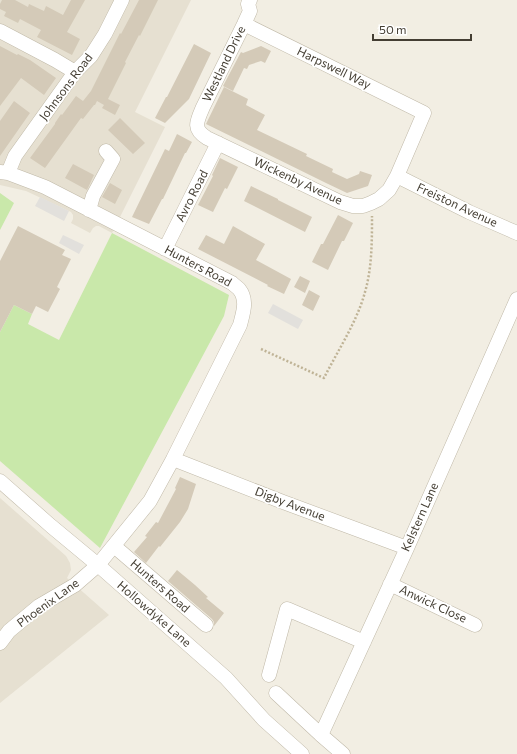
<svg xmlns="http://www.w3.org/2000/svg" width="517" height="754" viewBox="0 0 517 754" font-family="Commissioner,sans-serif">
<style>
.residential{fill:#e6e0d1}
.green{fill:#c9e8aa}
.parking{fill:#e2e0dc}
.building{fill:#d4cab8}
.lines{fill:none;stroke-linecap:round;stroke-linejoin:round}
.minor-casing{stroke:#c0b9a8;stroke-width:15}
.path{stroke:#bfb396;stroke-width:2.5;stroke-dasharray:2 2;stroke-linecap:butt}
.minor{stroke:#fff;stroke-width:14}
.labels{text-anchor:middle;stroke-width:3.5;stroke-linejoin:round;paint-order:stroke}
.street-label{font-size:12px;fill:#443e33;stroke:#fff}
</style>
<rect width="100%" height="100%" fill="#f2eee3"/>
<path class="residential" d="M0,0H191L135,112L165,127L112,233L99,226H96L93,228L90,233L71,223L73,219V215L71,212L26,191L0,185Z
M0,498L66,556L70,563L71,570L67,578L109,615L0,703Z"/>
<path class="green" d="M0,193L14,203L0,230Z
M112,233L229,295L224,316L100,548L0,461V332L14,305L32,314L28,324L59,340Z"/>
<path class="parking" d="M40,197L69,211L64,221L35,206Z
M63,235L84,245L79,254L59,243Z
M273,304L303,320L298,329L268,313Z"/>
<path class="building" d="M2,0H15L28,7L29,4L44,11L46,6L63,15L71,0H85L67,32L80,39L72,55L37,37L41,30L20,19L18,23L4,16L6,12L0,9V4Z
M139,0H158L140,36L139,35L125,62L126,63L108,99L120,105L115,115L102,108L104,105L97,101L95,105H94L83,119L81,118L45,168L30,158L55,124V123L61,114L62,115L76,96L83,101L91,91L120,33L121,34Z
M194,44L211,53L189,99L165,123L155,118L166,97H167Z
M0,46L17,55L18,54L30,60L56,78L44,95L21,78L0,106Z
M261,46L271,51L265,63L261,61L249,65L247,69L244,68L233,91L223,86L241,52L243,53Z
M224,87L248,99L246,105L265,115L257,130L307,154L306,156L333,169L332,172L347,179L359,174L360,171L372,175L368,186L347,193L326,183L206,124Z
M14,101L30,113L0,156V121Z
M120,118L145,143L133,154L108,130Z
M177,134L192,142L186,153H185L163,199H162L149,224L132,217L165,149L169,151Z
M220,158L238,167L227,189L225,188L213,212L198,205L213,176L212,175Z
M73,164L94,175L87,190L65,178Z
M110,183L122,190L115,204L102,197Z
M251,186L278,199V200L312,217L305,232L244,201Z
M338,215L353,223L344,241H342L328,270L312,262L321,244H323Z
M18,226L65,250L62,255L71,259L57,287L60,289L48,312L36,306L32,314L14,305L0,332V261Z
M233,226L265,244L256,260L291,279L284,294L267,286L268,285L198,249L206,235L224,244Z
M300,276L310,281L305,293L294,287Z
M309,290L320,296L313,311L302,305Z
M180,477L196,484L188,509L180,522L160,547L159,546L146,563L134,552L147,537L145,536L156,522L158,523L176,489L175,488Z
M177,570L195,585L208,597L206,598L224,613L214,626V622L212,619L168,581Z"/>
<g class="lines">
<g class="minor-casing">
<path id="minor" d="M244,24L424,113L397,176L389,190L379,199L371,203L363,206H353L340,202L207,138C192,129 197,121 203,107L244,24L250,11L248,4L250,0
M0,31L55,60L75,72
M0,172L8,173L45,187L232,283C234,285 237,287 239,289C248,300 243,313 240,325L173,459L150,501L98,565L75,585L39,606L9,631L0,643
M8,173L15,156L75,72L91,56L105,34L122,0
M397,176L469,212L517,233
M89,210L93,196L113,159L106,151
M165,249L218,143
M173,459L283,502L407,548
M0,481L51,526L98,565L226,678L264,720L302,754
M114,546L206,625
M390,584L475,625
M269,675L287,609L364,642
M276,693L321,735L343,754
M321,735L407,548L517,299"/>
</g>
<path class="path" d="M261,349L324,378C338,350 357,322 365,292C372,268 372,241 372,216"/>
<use href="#minor" class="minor"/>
</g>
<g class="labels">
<g class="street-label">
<text transform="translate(224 64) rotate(-64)" y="4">Westland Drive</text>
<text transform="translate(334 68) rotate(26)" y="4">Harpswell Way</text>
<text transform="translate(66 87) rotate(-53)" y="4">Johnsons Road</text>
<text transform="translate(298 181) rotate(25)" y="4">Wickenby Avenue</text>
<text transform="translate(192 196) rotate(-63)" y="4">Avro Road</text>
<text transform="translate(457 205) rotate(25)" y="4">Freiston Avenue</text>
<text transform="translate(198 266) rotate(28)" y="4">Hunters Road</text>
<text transform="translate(290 504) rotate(21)" y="4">Digby Avenue</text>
<text transform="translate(420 517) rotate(-66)" y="4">Kelstern Lane</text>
<text transform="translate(160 586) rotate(41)" y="4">Hunters Road</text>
<text transform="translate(48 603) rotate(-36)" y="4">Phoenix Lane</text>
<text transform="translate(433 604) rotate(25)" y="4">Anwick Close</text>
<text transform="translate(154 614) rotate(41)" y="4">Hollowdyke Lane</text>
</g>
</g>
<path d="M373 34v6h98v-6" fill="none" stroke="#443e33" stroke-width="2"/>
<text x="379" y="34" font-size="12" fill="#443e33" stroke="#ffffff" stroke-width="3" paint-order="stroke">50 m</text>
</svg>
